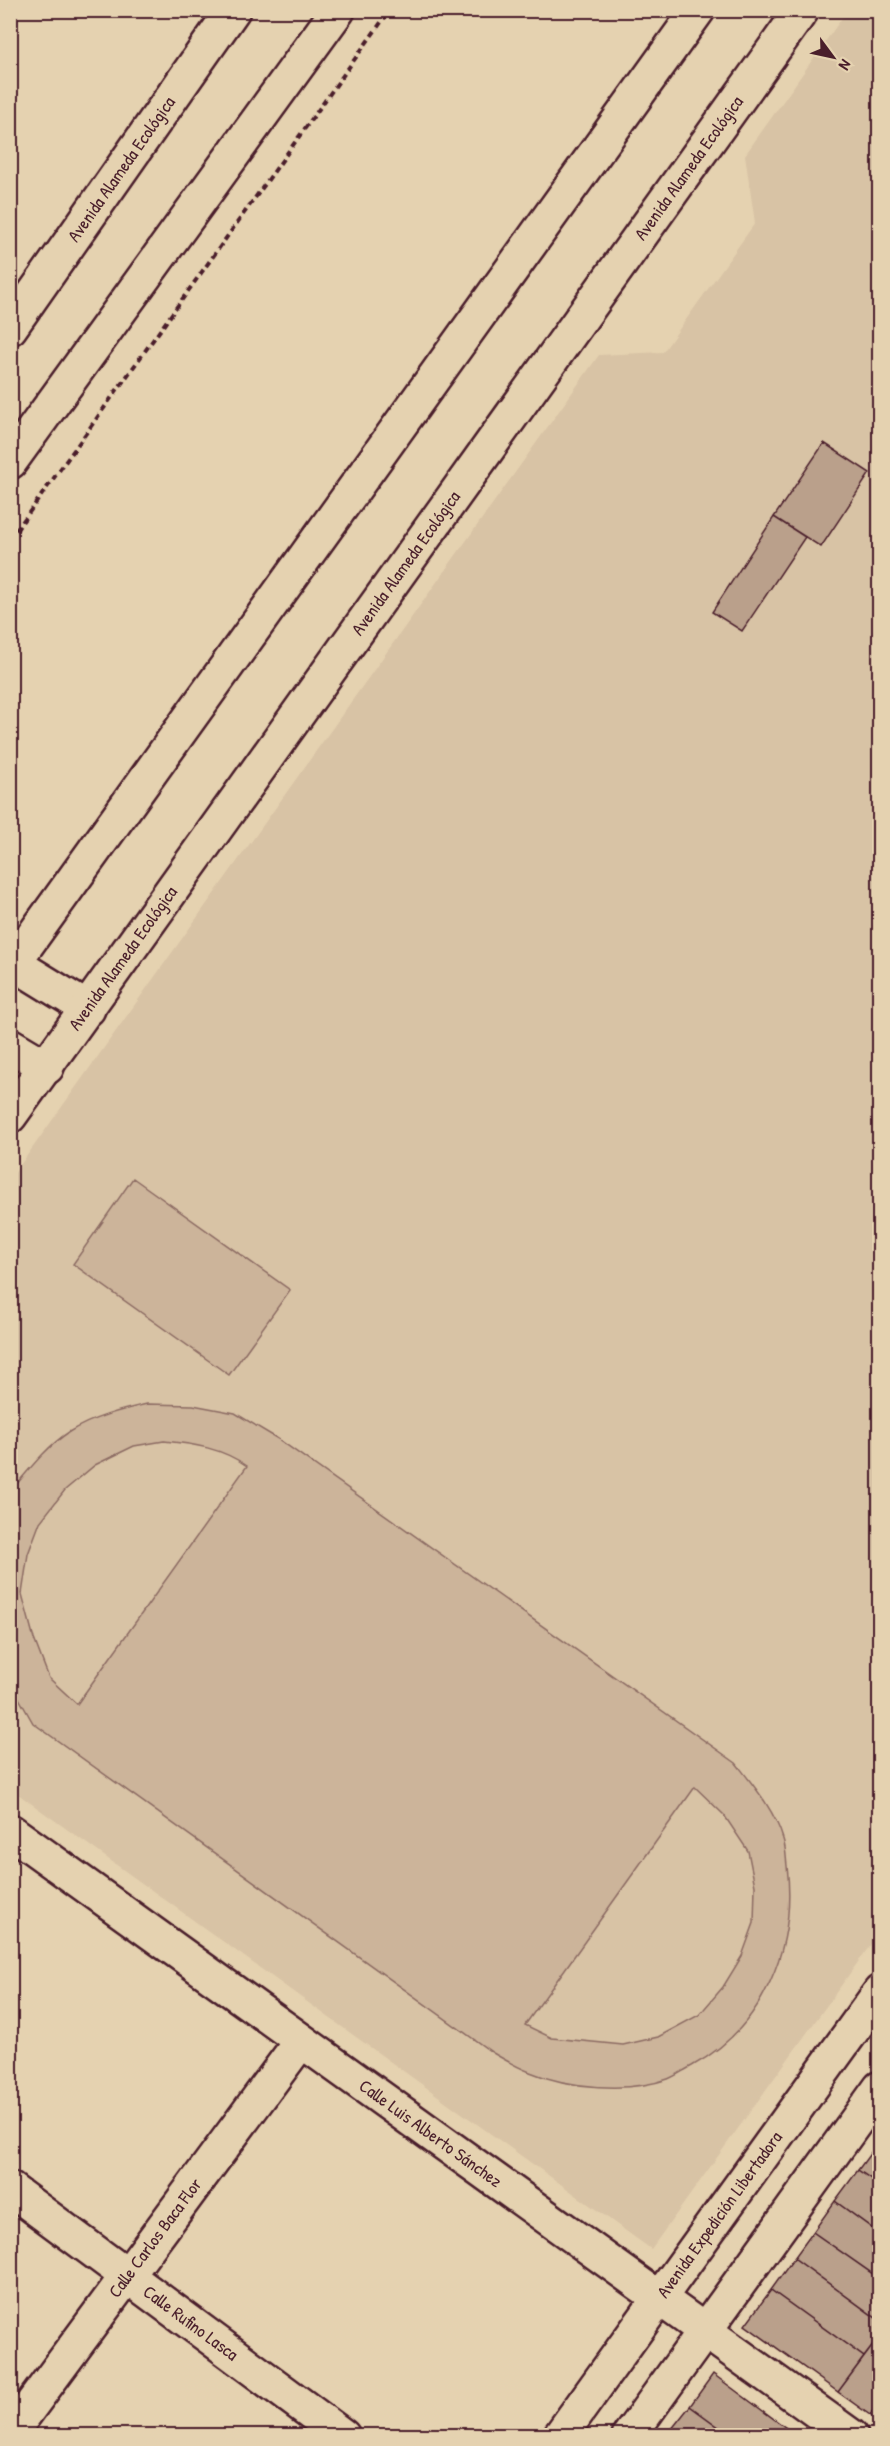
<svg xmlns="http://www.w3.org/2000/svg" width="890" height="2446" viewBox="0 0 890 2446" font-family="'Patrick Hand',sans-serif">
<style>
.built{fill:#d8c3a5}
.green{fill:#ccb49a;stroke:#8b6a62;stroke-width:1.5;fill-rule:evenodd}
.building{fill:#baa08b;stroke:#4a1f2b;stroke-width:1.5}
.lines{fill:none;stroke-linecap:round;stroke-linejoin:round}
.minor-casing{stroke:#4a1f2b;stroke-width:38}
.major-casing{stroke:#4a1f2b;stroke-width:38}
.path{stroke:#4a1f2b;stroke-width:4;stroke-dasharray:6 4.5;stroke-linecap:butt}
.minor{stroke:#e5d2b0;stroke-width:33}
.major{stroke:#e5d2b0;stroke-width:33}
.labels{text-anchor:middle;stroke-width:6;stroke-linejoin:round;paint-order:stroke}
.street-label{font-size:18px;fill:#4a1f2b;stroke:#e5d2b0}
</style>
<rect width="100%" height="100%" fill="#e5d2b0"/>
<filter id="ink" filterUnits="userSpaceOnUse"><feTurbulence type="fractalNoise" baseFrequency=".0167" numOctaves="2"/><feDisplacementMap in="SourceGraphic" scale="12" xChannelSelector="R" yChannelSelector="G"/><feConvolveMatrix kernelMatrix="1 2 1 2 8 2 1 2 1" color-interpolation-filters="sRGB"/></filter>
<g filter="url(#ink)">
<path class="built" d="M847,11H879V1933L651,2249L11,1789V1178L599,355L663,352L755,223L745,155Z"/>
<path class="green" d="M133,1178L290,1290L229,1375L73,1264Z
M147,1404L193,1405L235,1413L278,1439L736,1763C754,1786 775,1811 783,1839C786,1848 786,1858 787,1866C797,1946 764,2027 692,2066C684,2070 676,2076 668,2079C628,2093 568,2088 530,2072C517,2067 505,2060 493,2053L33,1723L11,1684V1491C28,1471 46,1447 69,1432C93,1417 121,1410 147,1404ZM164,1441C194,1444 222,1448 247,1466L77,1704L49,1678L34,1639L22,1594L28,1554L40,1522L65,1490L95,1465L134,1446ZM695,1787L724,1815L748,1851L755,1886L754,1923L742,1956L723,1987L699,2015L658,2037L623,2045L552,2038L525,2025Z"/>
<path class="building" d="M824,443L870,473L821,547L774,517Z
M774,517L805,537L742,631L712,612Z
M880,2140V2185L858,2170Z
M858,2170L880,2185V2234L835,2201Z
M835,2201L880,2234V2279L813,2232Z
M813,2232L880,2279V2321L794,2258Z
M794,2258L880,2321V2336L864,2357L771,2290Z
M771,2290L864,2357L838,2392L745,2325Z
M880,2336V2402L870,2415L838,2392Z
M713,2374L797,2436H731L690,2406Z
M880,2402V2422L870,2415Z
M690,2406L731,2436L667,2435Z"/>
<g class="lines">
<g class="minor-casing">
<g id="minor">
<path id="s1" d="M10,328L233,10"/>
<path d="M10,961L88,1009"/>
<path d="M10,1045L47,1067"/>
<path id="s2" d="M10,1116L802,10"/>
<path id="s3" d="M10,1831L851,2436"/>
<path id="s4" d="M10,2189L343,2436"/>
<path id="s5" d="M10,2434L301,2041"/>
<path id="s6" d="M560,2436L880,1992"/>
<path d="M629,2436L880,2088"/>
</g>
</g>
<g class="major-casing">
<path id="major" d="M10,462L338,10
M10,968L698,10"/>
</g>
<path class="path" d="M10,539L390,10"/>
<use href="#minor" class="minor"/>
<use href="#major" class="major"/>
</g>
</g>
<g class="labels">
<g class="street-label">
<text dy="6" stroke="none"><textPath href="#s2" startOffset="1166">Avenida Alameda Ecológica</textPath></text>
<text dy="6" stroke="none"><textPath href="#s1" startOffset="194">Avenida Alameda Ecológica</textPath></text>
<text dy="6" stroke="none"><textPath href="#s2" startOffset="680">Avenida Alameda Ecológica</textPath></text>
<text dy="6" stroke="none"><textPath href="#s2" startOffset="194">Avenida Alameda Ecológica</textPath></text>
<text dy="6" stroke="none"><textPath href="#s3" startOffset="518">Calle Luis Alberto Sánchez</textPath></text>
<text dy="6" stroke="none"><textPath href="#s6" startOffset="273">Avenida Expedición Libertadora</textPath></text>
<text dy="6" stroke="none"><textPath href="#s5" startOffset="244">Calle Carlos Baca Flor</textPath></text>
<text dy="6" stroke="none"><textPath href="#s4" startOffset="225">Calle Rufino Lasca</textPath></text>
</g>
</g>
<rect width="890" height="2446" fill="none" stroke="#e5d2b0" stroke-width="36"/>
<rect x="18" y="18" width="854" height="2410" fill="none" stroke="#4a1f2b" stroke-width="2" filter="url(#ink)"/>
<g transform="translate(833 57) rotate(123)" stroke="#e5d2b0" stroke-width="4.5" paint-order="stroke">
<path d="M0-4.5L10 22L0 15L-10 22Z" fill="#4a1f2b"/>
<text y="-9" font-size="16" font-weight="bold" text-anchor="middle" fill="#4a1f2b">N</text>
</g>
</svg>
